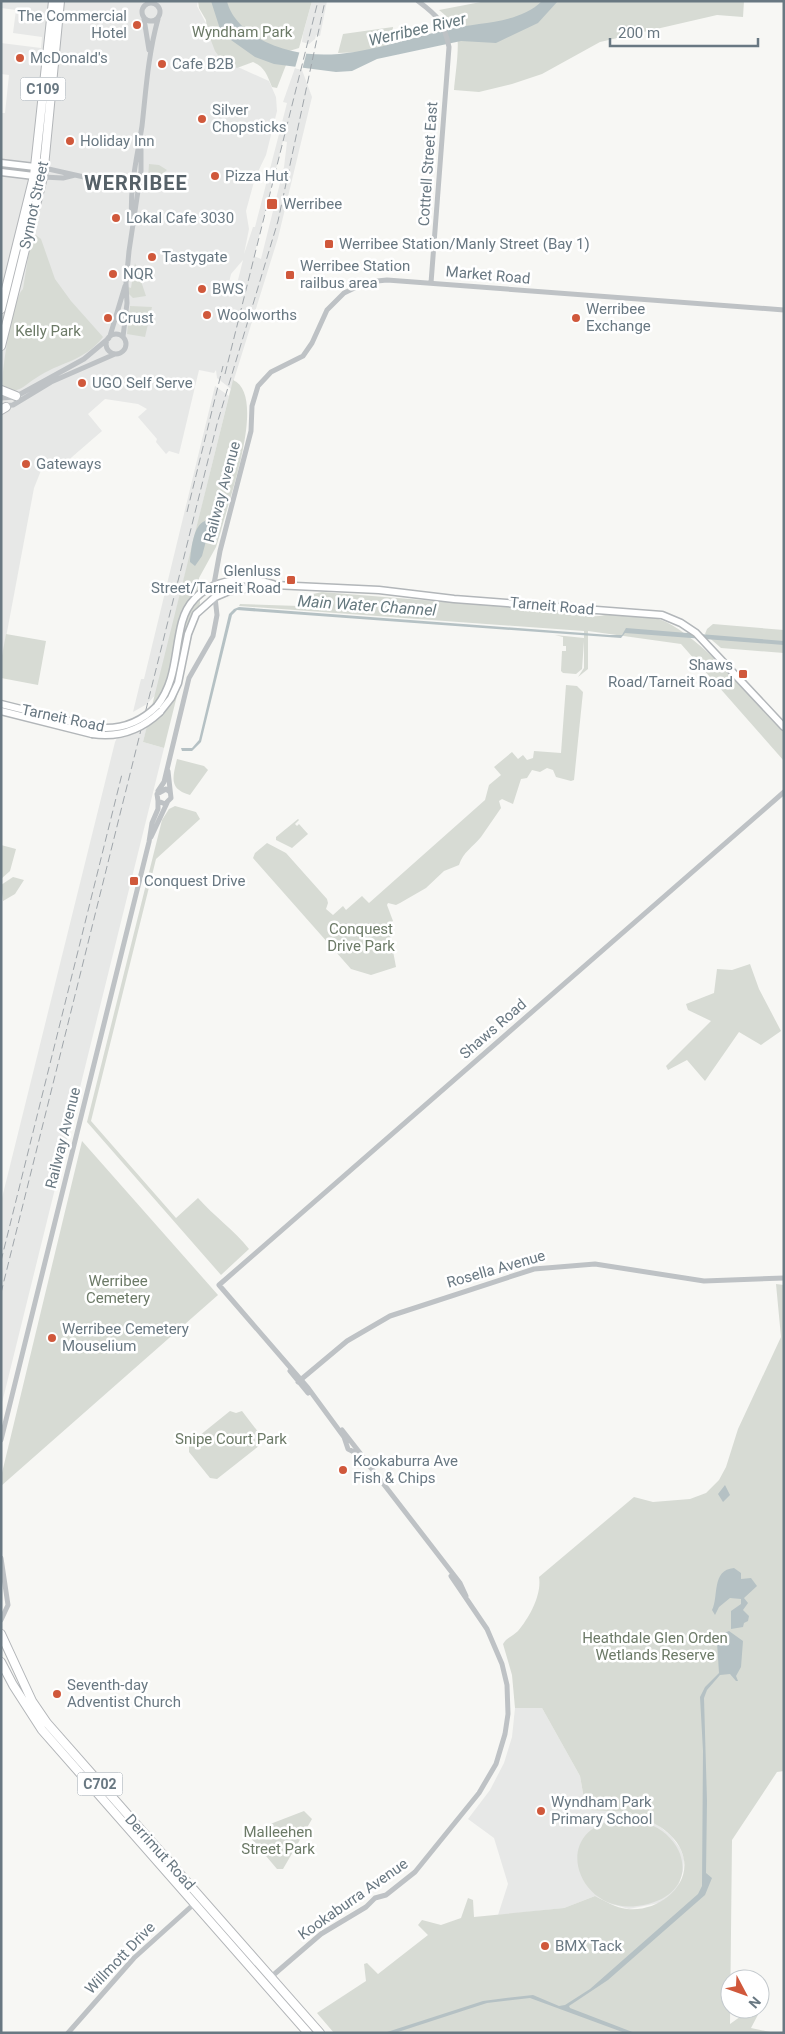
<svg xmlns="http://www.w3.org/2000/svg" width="785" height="2034" viewBox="0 0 785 2034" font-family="Roboto,sans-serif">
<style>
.built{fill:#e7e8e7;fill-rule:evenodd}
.green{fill:#d7dbd4}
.water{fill:#b5c1c4}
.pier{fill:#f7f7f4}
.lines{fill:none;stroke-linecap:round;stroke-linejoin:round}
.major-casing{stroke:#b2b6b9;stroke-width:9}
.highway-casing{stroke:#b2b5b8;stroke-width:10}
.minor{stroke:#bec2c5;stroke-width:5}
.major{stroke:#fff;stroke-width:6}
.highway{stroke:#fff;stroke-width:8}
.rail{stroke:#a0a6ab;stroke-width:1;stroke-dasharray:8 4;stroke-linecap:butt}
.major-bridge-casing{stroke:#b2b6b9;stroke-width:9;stroke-linecap:butt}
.major-bridge{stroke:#fff;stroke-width:6}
.poi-dot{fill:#d0583b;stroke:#fff;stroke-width:2}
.labels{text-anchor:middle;stroke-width:5;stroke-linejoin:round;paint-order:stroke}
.shield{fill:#fff;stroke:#96a0a8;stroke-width:1}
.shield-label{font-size:14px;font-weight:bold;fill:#697882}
.poi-label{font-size:15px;fill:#697882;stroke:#fff;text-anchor:start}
.park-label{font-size:15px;fill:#6c7a67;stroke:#fff}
.street-label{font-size:15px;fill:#697882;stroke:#fff}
.water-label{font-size:16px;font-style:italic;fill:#65787e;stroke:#fff}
.district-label{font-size:20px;font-weight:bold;letter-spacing:1px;fill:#566168;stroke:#fff}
</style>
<rect width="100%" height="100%" fill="#f7f7f4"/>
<path class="built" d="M1,1H198L197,6L209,29L229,63L269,81L276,97L277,111L266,155L255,178L246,211L249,229L244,254L253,227H255L287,103L283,102L295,68L302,70L312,97L278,238L231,389L217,378L216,370L214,373L199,370L179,454L169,451L166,454L156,442L157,439L138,417L147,409L138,404L105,399L88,414L102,431L57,470L46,458L34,488L1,664V113H5L9,75L1,74V43L41,48L42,37L13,33L16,10L1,8ZM283,141L287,142L284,167L261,259L254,256ZM243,260L235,292L234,294L235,289L228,287L231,274Z
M312,1H327L320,36L316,35L315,39L309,44L302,42L303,34Z
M215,386L229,396L178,603L160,690L147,704L133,712L141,679H144Z
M147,727L143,742L164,748L1,1407V1202L115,742L117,738Z
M515,1708H542L580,1776L586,1810L630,1812L635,1818L657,1824L671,1836L680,1848L684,1858L683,1871L678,1887L670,1897L659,1903L629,1909L611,1904L595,1896L564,1908L498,1915L508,1884L494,1838L468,1819L490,1790L504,1763L512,1737Z"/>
<path class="green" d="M198,1H312L299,48L286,52V65L277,88L272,87C267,75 265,67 253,62L237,68L223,62L215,51L207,30L206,20L199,8Z
M486,1H744L743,17L717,15L600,42L542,74L512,84L479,92L454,90C455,74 462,37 454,24C450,19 444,14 439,10Z
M393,27L391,44L362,52L338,53L343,34Z
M149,164L159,165L167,170L156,180L148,179Z
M36,235L41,239L55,279L71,301L103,337C84,362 59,362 36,378C27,383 23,390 12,391L3,388C0,376 14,295 23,289L30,245Z
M135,263L146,296L133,298L128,293V287L131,288Z
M130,306L152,307L145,337L127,334Z
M233,380C268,395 228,502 221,531L216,547L199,578L200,603L164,748L143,742Z
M322,592L584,613C595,619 601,615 613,614C625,613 642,615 655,618C691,626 758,702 784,732V761L681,644L588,631V669L578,677L584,668V641L582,669L576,674L563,673L561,671L562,651H566V646H563V637L555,635L584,638V631L239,606L240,604L299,606L313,594Z
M713,624L784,630V653L721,648L705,634L707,629Z
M6,634L46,641L38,685L1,678V661Z
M566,685L577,686L583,692L574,780L571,781L556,777L553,770L547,768L540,772L532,770L527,778L521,779L513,804L502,799L499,801L501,808C495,817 487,828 481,837C473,847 463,852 459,865L444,871L426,888L400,903L396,905L388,903L387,905L393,921L388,924L396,967L371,975L351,969L253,858L255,853L267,843L286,853L327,899L328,903L326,909L333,915L343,906L346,910L362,896L369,903L485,800L489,785L501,775L494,767L512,752L518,759L523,755L527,760L533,758L534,751L561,753Z
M177,759L204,766L208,770L190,795C168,789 173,777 177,759Z
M175,806L196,812L200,819L156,859L91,1121L176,1218L198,1198C214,1216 234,1230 249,1249L221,1275L87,1122L162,820L169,809Z
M298,819L299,820L295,824L297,826L299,824L308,834L292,848L276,840V837Z
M1,845L16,849L10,871L1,879Z
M13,877L24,880L15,894L3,901L1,885Z
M750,964L759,989L781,1031L761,1045L739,1032L705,1081L687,1060L668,1070L666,1066L711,1021L688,1010L686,1004L714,993L717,969L732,970Z
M82,1141L218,1295L1,1486V1477Z
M776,1284L784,1285V1771L777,1772L732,1840L730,2024L751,2009H761L751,2028L775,2033H334L317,2013L366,1981L364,1964L367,1963L378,1974L428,1935L418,1925L422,1920L441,1925L461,1918L468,1898L473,1900L474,1917L564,1908L595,1896C605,1901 616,1908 627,1909C659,1913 696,1883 681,1850C677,1840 666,1830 657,1825C647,1819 638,1821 630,1812L586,1810L580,1776L542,1708H515L512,1675L503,1644C506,1638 513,1636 518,1631C529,1618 542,1595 539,1577L634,1497L653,1502L690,1499L706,1493L719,1480L726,1467L738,1429L781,1337Z
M230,1411L236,1413L242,1411L262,1437L260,1445L217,1479L210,1478L189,1452V1444Z
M304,1811L312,1819L283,1869H277L250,1837L252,1831Z
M622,1819C688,1819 710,1897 637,1906C575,1914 548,1826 622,1819Z"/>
<path class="water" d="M211,1H227C230,16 245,31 258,38C322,73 383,44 449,29C479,22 519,24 542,1H558L538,23L496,43L461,41L377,59L352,71L336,72L274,64L255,57L231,40L220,29Z
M205,521L210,526L202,556L195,566L190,562C191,551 193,525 205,521Z
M239,607L610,635H622L626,628L784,641V645L625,633L621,638L237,610L232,615L201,742L192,751H182L181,748H192L199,740L229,614L234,609Z
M725,1485L730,1495L723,1502L718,1494Z
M734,1568L741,1573V1579L751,1578L757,1586L744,1598L748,1603L743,1610L749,1616L748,1621L744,1623L743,1627L731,1629V1611L741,1604V1599L730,1598L719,1607L715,1615L712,1610C719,1597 711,1570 734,1568Z
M729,1631L743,1641L741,1667L736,1676L738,1681H736L730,1674L720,1675L707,1690L704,1698L707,1801L706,1873L712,1878L705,1895L608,1980L569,2006L570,2008L635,2033H625L530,1998L487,2003L395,2033H384L483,2001L506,1998L533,1995L559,2006L565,2005L590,1989L698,1894L702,1886L703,1751L700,1697L705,1687L719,1673L717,1642L722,1634Z"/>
<path class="pier" d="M300,50L307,51L302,70L295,68Z"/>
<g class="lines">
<g class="major-casing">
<path id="major" d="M1,163L35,167
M1,172L34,176
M1,704L93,727
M157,706C177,680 174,652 182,622C193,582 238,573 273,584
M1,711L92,734
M160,712L171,698L178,683L188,634L196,614L215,597L229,591L274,585L379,590L454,599L662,615L681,623L696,633L784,727"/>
</g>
<g class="highway-casing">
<path id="highway" d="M1,309L34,176L53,1
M1,346L43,177L60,1
M1,390L16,396
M1,410L6,407
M1,1634L32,1701L47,1723L320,2033
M1,1662L13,1685L42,1730L308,2033"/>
</g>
<path class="minor" d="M418,1C438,16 444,22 449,47L431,283
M142 12a9 9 0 1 1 18 0a9 9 0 1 1-18 0Z
M144,19L149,50
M44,168L84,177L134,182
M43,177L63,178L75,175
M132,222C129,189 137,158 142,126C146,90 148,55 158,19
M106 344a10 10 0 1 1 20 0a10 10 0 1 1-20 0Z
M110,336L125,286
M123,337L127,303L126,283L129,251L141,171V142
M1,398L15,397L84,359L109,338
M3,406L13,405L51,382L115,354
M214,584L220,551L251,431L252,406L258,386L271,372L303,356L312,343L327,310L344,293L367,282L387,280L784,310
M168,771L171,798L165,804L158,801L157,794L166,789L170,792
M158,791L164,782L189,678L213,636L217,615L215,597
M151,837L167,803
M290,1371L308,1393
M298,1382L347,1341L390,1316L534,1269L595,1264L704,1281L784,1278
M342,1430L367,1462
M1,1440L149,842L152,823L158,809V801
M1,1558L8,1605L1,1620
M466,1596L460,1583L372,1469L356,1453L348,1449L344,1437L308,1388L219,1285L784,792
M271,1977L321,1934L366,1907L375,1898L386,1895L415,1872L479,1793L496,1764L505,1734L508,1714L507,1685L502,1664L487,1629L451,1576
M68,2033L134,1958L194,1904"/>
<use href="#major" class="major"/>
<use href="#highway" class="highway"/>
<path class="rail" d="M225,374L318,1
M187,512L223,366
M1,1261L122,774
M1,1293L217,424L278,221L325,1"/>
<g class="major-bridge-casing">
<path id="major-bridge" d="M93,727C118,731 140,723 157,706
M92,734C118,738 141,730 160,712"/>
</g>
<use href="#major-bridge" class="major-bridge"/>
</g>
<g class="poi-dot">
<circle cx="137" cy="25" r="5"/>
<circle cx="20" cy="58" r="5"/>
<circle cx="162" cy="64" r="5"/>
<circle cx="202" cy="119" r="5"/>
<circle cx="70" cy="141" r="5"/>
<circle cx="215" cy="176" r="5"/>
<rect x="266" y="198" width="12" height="12" rx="2.5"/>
<circle cx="116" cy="218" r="5"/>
<rect x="324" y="239" width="10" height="10" rx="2.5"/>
<circle cx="152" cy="257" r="5"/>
<circle cx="113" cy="274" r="5"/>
<rect x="285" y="270" width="10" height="10" rx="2.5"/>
<circle cx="202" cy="289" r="5"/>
<circle cx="207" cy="315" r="5"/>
<circle cx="108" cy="318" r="5"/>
<circle cx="576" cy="318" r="5"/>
<circle cx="82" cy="383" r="5"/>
<circle cx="26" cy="464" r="5"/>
<rect x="286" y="575" width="10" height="10" rx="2.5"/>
<rect x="738" y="669" width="10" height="10" rx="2.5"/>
<rect x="129" y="876" width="10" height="10" rx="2.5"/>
<circle cx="52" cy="1338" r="5"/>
<circle cx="343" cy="1470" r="5"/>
<circle cx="57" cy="1694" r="5"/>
<circle cx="541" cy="1811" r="5"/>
<circle cx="545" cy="1946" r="5"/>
</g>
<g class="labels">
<g class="shield">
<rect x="20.5" y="77.5" width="45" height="23" rx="4"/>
<rect x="77.5" y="1772.5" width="45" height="23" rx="4"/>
</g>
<g class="shield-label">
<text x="43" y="94">C109</text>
<text x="100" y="1789">C702</text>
</g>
<g class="poi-label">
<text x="127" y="21" text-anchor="end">The Commercial<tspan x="127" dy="17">Hotel</tspan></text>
<text x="30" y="63">McDonald's</text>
<text x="172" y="69">Cafe B2B</text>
<text x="212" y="115">Silver<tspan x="212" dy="17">Chopsticks</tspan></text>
<text x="80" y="146">Holiday Inn</text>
<text x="225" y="181">Pizza Hut</text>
<text x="283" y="209">Werribee</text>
<text x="126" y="223">Lokal Cafe 3030</text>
<text x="339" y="249">Werribee Station/Manly Street (Bay 1)</text>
<text x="162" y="262">Tastygate</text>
<text x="300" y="271">Werribee Station<tspan x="300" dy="17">railbus area</tspan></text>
<text x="123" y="279">NQR</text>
<text x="212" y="294">BWS</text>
<text x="586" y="314">Werribee<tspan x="586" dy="17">Exchange</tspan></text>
<text x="217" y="320">Woolworths</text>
<text x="118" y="323">Crust</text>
<text x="92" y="388">UGO Self Serve</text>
<text x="36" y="469">Gateways</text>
<text x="281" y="576" text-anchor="end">Glenluss<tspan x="281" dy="17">Street/Tarneit Road</tspan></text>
<text x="733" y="670" text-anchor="end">Shaws<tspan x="733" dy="17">Road/Tarneit Road</tspan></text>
<text x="144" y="886">Conquest Drive</text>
<text x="62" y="1334">Werribee Cemetery<tspan x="62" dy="17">Mouselium</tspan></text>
<text x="353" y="1466">Kookaburra Ave<tspan x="353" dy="17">Fish &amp; Chips</tspan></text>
<text x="67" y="1690">Seventh-day<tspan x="67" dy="17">Adventist Church</tspan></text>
<text x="551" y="1807">Wyndham Park<tspan x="551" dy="17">Primary School</tspan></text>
<text x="555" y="1951">BMX Tack</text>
</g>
<g class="park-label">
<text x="242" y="37">Wyndham Park</text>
<text x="48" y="336">Kelly Park</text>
<text x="361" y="934">Conquest<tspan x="361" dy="17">Drive Park</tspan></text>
<text x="118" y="1286">Werribee<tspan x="118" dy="17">Cemetery</tspan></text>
<text x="231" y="1444">Snipe Court Park</text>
<text x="655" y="1643">Heathdale Glen Orden<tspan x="655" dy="17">Wetlands Reserve</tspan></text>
<text x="278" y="1837">Malleehen<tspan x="278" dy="17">Street Park</tspan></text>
</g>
<g class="street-label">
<text transform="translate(428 164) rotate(-86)" y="5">Cottrell Street East</text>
<text transform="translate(34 205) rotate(-78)" y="5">Synnot Street</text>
<text transform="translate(488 275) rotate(5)" y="5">Market Road</text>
<text transform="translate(222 492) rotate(-75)" y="5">Railway Avenue</text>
<text transform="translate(552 606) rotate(5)" y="5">Tarneit Road</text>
<text transform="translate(63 718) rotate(12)" y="5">Tarneit Road</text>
<text transform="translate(493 1029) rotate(-41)" y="5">Shaws Road</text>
<text transform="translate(63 1138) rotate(-76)" y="5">Railway Avenue</text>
<text transform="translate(496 1269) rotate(-16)" y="5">Rosella Avenue</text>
<text transform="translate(160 1852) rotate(48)" y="5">Derrimut Road</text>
<text transform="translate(353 1899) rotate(-35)" y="5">Kookaburra Avenue</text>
<text transform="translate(120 1958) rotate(-46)" y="5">Willmott Drive</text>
</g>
<g class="water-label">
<text transform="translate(417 29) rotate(-13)" y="6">Werribee River</text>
<text transform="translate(367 605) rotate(4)" y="6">Main Water Channel</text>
</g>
<g class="district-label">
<text x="136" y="190">WERRIBEE</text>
</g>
</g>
<rect width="785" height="2034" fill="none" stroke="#697882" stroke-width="5"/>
<g transform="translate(745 1994) rotate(131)"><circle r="24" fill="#ffffff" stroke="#c3c9cd"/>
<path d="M0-4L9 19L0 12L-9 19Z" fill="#d0583b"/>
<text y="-8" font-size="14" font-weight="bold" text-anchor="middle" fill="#697882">N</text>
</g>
<path d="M610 38v8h148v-8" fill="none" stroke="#697882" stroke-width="2.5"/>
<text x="618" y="38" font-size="15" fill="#697882" stroke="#ffffff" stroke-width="4" paint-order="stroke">200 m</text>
</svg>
